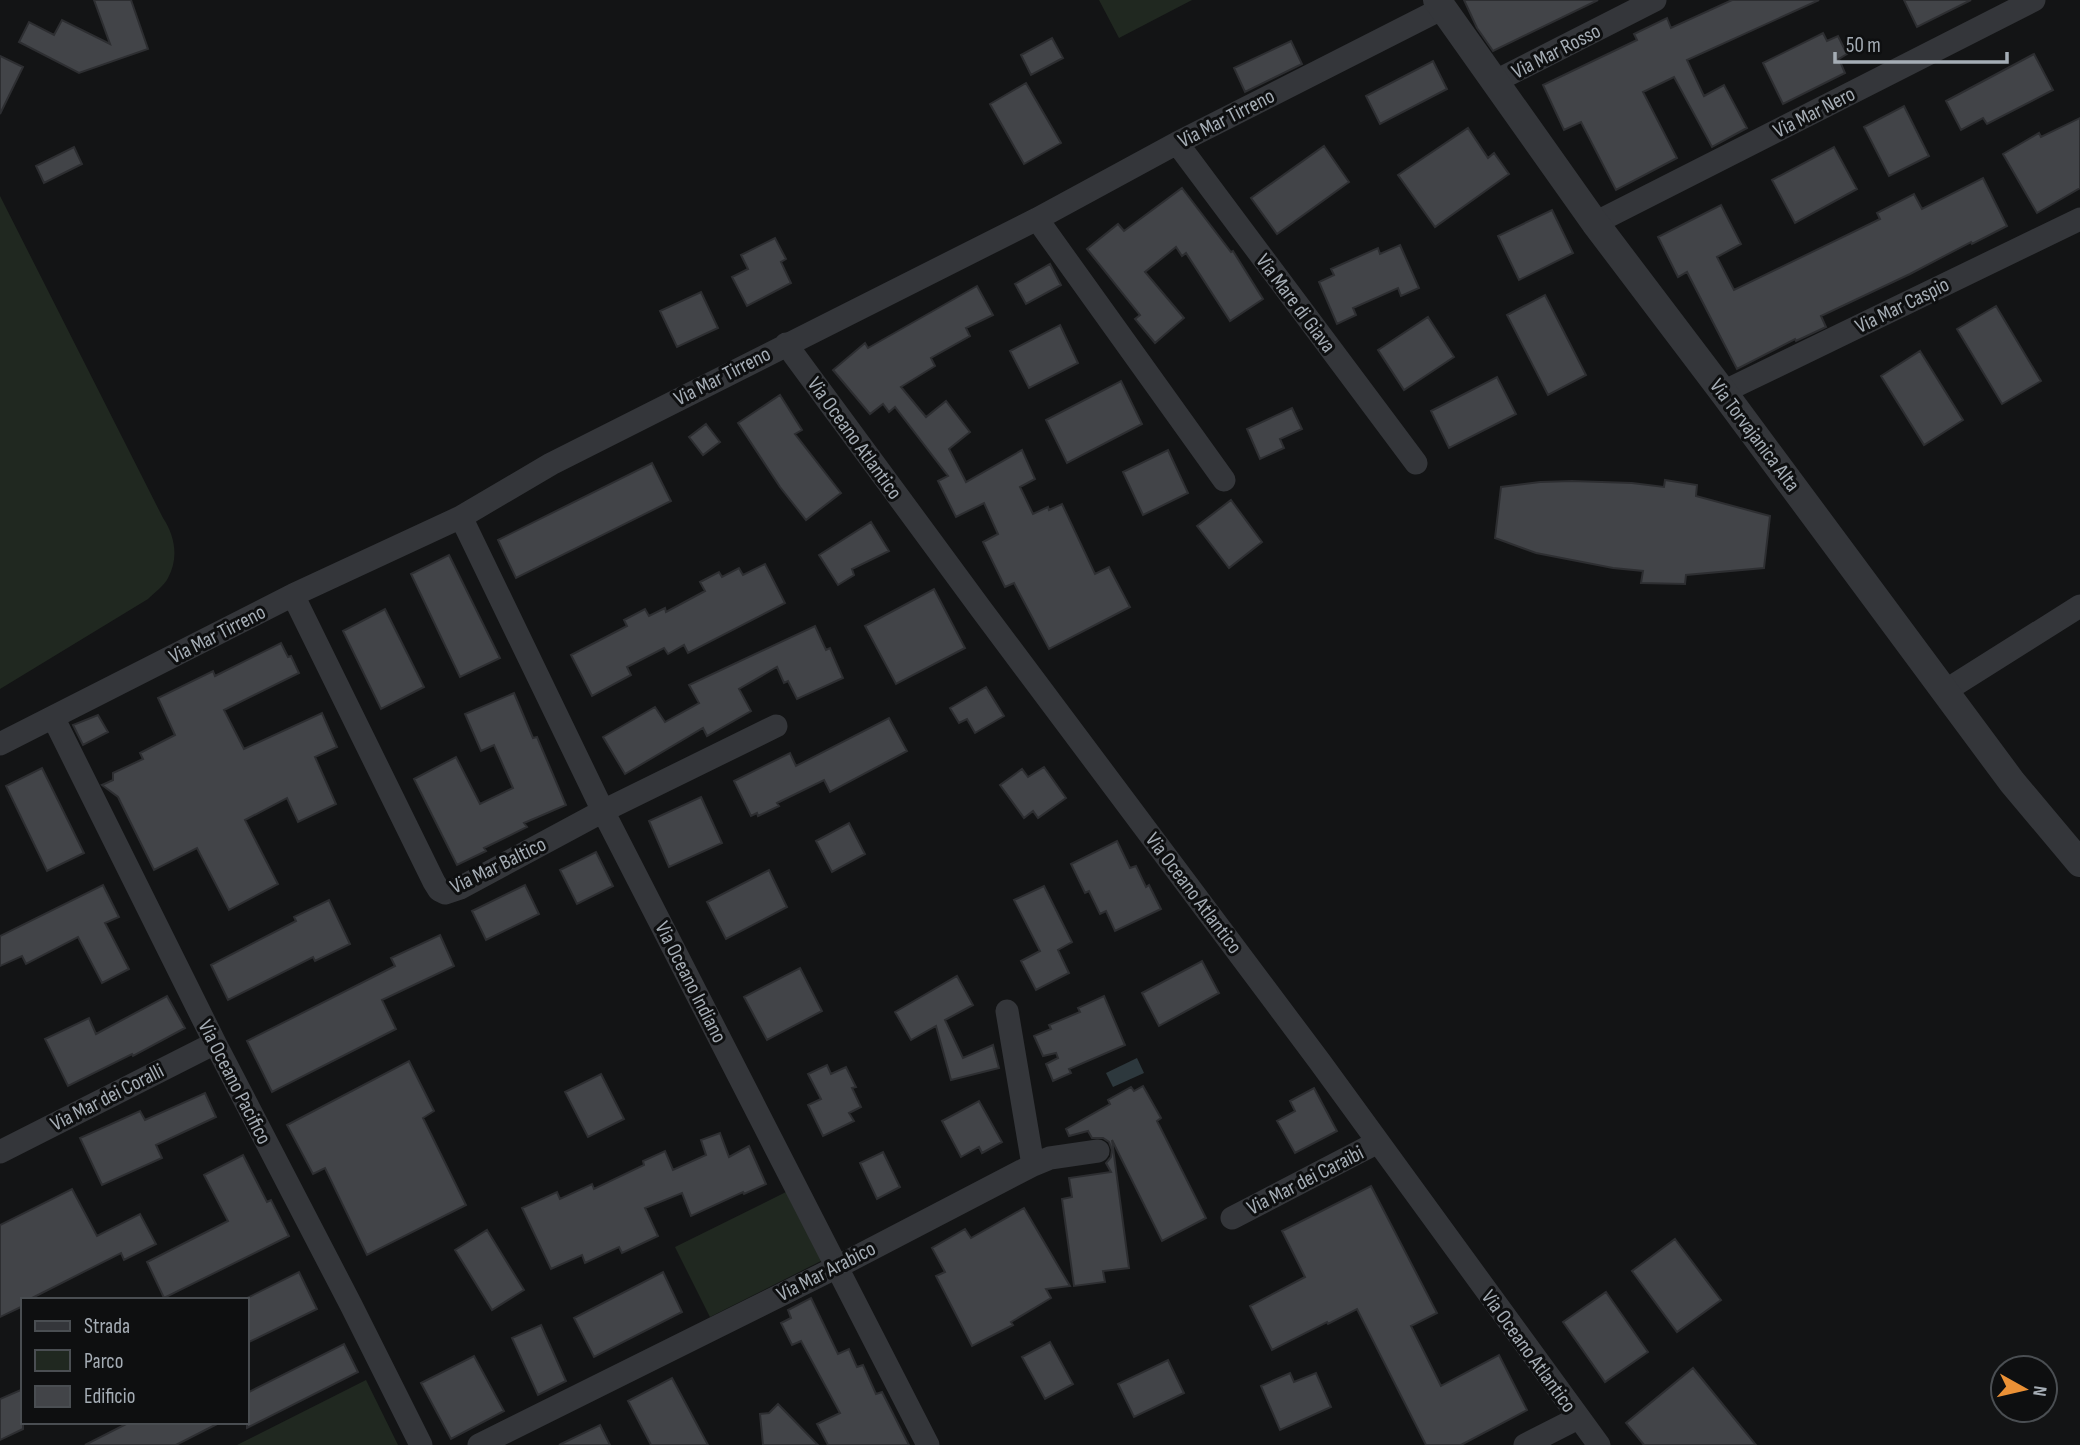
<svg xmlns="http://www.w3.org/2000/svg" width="2080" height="1445" viewBox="0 0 2080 1445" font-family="'Sofia Sans Condensed',sans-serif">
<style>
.green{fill:#202820}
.water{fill:#2d383d}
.building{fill:#424448;stroke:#2d2e31;stroke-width:2}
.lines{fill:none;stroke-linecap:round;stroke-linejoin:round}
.minor{stroke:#34363a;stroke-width:23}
.tertiary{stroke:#34363a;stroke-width:28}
.labels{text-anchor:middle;stroke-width:6;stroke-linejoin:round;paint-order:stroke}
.street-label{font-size:21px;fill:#a5adb5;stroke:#0e0f10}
</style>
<rect width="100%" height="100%" fill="#131415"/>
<path class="green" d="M1099,0H1192L1119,38Z
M0,196L163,518C175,536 179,558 168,578C164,586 154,593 148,599L0,689Z
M788,1191L823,1260L710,1317L675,1247Z
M366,1380L398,1445H237Z"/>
<path class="water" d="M1137,1058L1144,1073L1113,1087L1106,1073Z"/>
<path class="building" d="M94,0H131L148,49L79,73L19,42L29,22L54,35L62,20L110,44Z
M1464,0H1598L1493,51L1477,28Z
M1732,0H1819L1687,60L1704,96L1724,85L1747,128L1712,147L1674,77L1643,92L1677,158L1616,190L1581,122L1564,130L1543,85L1637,40L1634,34L1667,18L1671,28Z
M1904,0H1971L1917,27Z
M1823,33L1827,41L1838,36L1847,54L1839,59L1845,73L1783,104L1763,63Z
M1052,38L1063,58L1031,75L1021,55Z
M1291,41L1302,64L1245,92L1234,68Z
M2034,54L2053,90L1987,124L1983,118L1961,130L1946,101Z
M0,56L23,67L0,114Z
M1433,61L1447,89L1380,124L1366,96Z
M1026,83L1061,143L1024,164L990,104Z
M1904,106L1929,156L1889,176L1864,127Z
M2080,118V188L2037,213L2003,154L2039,133L2041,137Z
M1468,128L1488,158L1494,153L1509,174L1435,227L1398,175Z
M1324,146L1349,182L1277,234L1251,198Z
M74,147L82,164L44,183L36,166Z
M1834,147L1857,189L1795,223L1772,180Z
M1983,178L2007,226L1972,244L1971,242L1910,274L1821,316L1826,327L1796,341L1795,339L1737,369L1687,272L1678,277L1658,237L1721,205L1741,244L1717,257L1734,290L1880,219L1877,213L1914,194L1922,209Z
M1182,188L1231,252L1233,251L1263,299L1230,321L1186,253L1182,256L1176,247L1145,272L1184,318L1155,343L1135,319L1140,315L1087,249L1118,224L1124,231Z
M1552,210L1573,253L1519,280L1498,236Z
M775,238L786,259L781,262L791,283L747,306L732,277L748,269L741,255Z
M1400,245L1419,288L1401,296L1398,288L1353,308L1356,315L1337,324L1319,282L1334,275L1331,269L1378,248L1380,254Z
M1050,264L1061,285L1026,304L1015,284Z
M977,286L993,315L966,328L970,336L931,358L935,366L901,387L926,417L946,401L970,432L949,449L966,482L1022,450L1035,479L1020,487L1033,514L1048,507L1049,510L1062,504L1095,574L1109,567L1130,607L1049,649L1014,583L1005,587L983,542L998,534L984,503L956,517L938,481L948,476L895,407L889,412L883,404L870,414L833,370L865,343L868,348Z
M701,292L718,328L677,347L660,311Z
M1545,295L1586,375L1548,395L1507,315Z
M1996,306L2041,381L2002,404L1957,329Z
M1428,317L1454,357L1404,390L1378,350Z
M1060,325L1078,363L1029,388L1010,351Z
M1920,351L1963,420L1924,445L1881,376Z
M1497,377L1516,414L1449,448L1431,411Z
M1121,381L1142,424L1067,463L1046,420Z
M780,395L802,430L795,434L841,493L806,520L780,487L738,423Z
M1292,408L1302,429L1280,439L1284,448L1260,459L1247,429Z
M706,424L720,442L703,455L689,437Z
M1168,450L1188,493L1143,515L1123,472Z
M652,463L671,501L516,578L498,540Z
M1665,480L1697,485L1696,496L1770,516L1764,568L1686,575L1685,584L1641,583L1643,571L1613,568L1536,553L1495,538L1501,487L1540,482L1572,481L1632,483L1664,487Z
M1231,500L1262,542L1229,568L1197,526Z
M871,522L889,551L852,569L854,575L838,585L819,555Z
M449,555L500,658L460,677L411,574Z
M765,564L785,603L688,653L684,645L668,654L664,648L627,667L631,675L592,696L571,655L627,626L624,620L645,609L649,616L665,608L666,612L705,591L700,582L719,572L722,577L739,568L743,575Z
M934,589L965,648L896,684L865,626Z
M385,609L424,687L381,709L343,631Z
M815,626L826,650L830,648L843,678L797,699L788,681L784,683L777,667L739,689L751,711L707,736L703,728L625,774L603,737L655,707L665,722L699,703L689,685Z
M281,643L288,657L291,656L299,673L224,710L244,749L322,713L337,747L315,757L336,804L298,822L287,798L245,820L278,884L229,910L197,848L154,870L118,797L102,785L113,780V773L143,759L140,753L175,735L158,698L213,671L215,676Z
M986,687L1004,716L975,733L967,719L959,723L950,708Z
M514,693L533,738L537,737L566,805L524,823L527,827L484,848L486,851L457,865L414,779L456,757L480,804L513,788L494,745L481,751L465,714Z
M98,715L108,732L83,745L73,725Z
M889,718L907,751L830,792L824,780L777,803L779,806L758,816L757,813L751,816L734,781L790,753L796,766Z
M1044,767L1066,798L1038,818L1033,811L1024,818L1000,785L1022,769L1028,777Z
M42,768L84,853L47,871L6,786Z
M701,797L722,843L669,867L649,821Z
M849,823L865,854L832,872L816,841Z
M1117,841L1130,868L1136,866L1146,887L1149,885L1161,909L1115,931L1106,911L1100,914L1089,891L1085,893L1071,864Z
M596,852L613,886L577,904L560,870Z
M769,870L787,907L726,939L707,902Z
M103,885L119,917L105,923L129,969L102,983L78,937L26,964L22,956L0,966V936Z
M525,885L539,914L486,940L472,911Z
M1044,886L1072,942L1058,950L1069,973L1036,990L1021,961L1040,951L1014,900Z
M329,900L350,944L315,961L313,957L228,1000L211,965L296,921L294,917Z
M440,935L454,966L382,1000L396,1029L272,1092L247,1041L395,966L391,958Z
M1202,961L1219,993L1159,1026L1142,993Z
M800,968L822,1011L767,1040L744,997Z
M957,976L973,1005L945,1020L963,1058L993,1045L999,1068L951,1080L936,1026L911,1040L895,1012Z
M167,996L185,1028L133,1056L132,1054L68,1086L45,1039L89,1018L96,1034Z
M1104,996L1125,1045L1069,1069L1071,1073L1053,1081L1046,1064L1058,1058L1056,1053L1043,1056L1034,1036L1051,1029L1049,1025L1080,1012L1078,1008Z
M409,1061L434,1111L423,1118L466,1205L367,1255L325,1168L313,1174L287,1125Z
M827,1065L831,1074L846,1067L856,1087L852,1088L861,1107L849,1113L854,1121L823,1136L808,1105L821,1099L808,1074Z
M601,1074L624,1119L588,1137L565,1092Z
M1143,1086L1161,1118L1157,1121L1206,1218L1162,1241L1112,1140L1129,1268L1103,1271L1105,1282L1074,1286L1062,1199L1072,1197L1069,1178L1111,1172L1106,1163L1111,1157L1112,1150L1109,1142L1103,1138H1092L1088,1131L1069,1136L1066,1129L1110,1104L1108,1100L1131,1087L1134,1091Z
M1314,1088L1337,1131L1295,1153L1277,1121L1295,1111L1290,1101Z
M205,1093L216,1117L156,1145L162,1158L102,1185L80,1138L140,1111L145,1120Z
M979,1101L1002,1142L982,1153L979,1147L961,1157L942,1121Z
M720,1133L729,1157L749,1146L766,1184L744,1194L743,1192L691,1216L682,1193L645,1208L658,1236L622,1253L619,1247L585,1263L582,1255L551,1269L522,1208L557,1192L560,1199L592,1184L594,1189L644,1165L643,1161L665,1151L673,1170L706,1155L701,1140Z
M883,1152L900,1187L877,1199L860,1163Z
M243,1155L267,1202L271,1200L289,1236L164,1298L147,1262L228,1221L204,1175Z
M1371,1186L1437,1313L1411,1326L1441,1386L1499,1355L1527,1410L1461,1445H1426L1357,1309L1328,1324L1327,1322L1272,1350L1250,1306L1305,1277L1282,1231Z
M72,1189L97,1236L140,1214L156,1244L124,1260L121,1253L32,1298L33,1300H23V1306L0,1317V1225Z
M1024,1208L1070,1286L1046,1289L1051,1298L1011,1322L1013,1325L972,1346L936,1276L945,1272L932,1248L965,1229L971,1238Z
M487,1230L524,1290L492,1310L455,1250Z
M1675,1239L1721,1300L1677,1332L1632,1271Z
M299,1272L317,1309L247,1343V1298Z
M663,1272L682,1312L594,1357L574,1318Z
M1606,1292L1648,1352L1605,1382L1563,1322Z
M811,1298L838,1354L849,1349L857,1367L863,1365L876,1394L882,1392L909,1445H828L817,1424L840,1413L801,1341L792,1345L781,1323L791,1318L788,1310Z
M541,1325L566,1381L538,1395L512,1338Z
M1050,1342L1073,1384L1045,1399L1022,1357Z
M344,1344L358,1372L247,1428V1393Z
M474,1356L504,1411L451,1439L421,1383Z
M1168,1360L1184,1393L1134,1417L1118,1384Z
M1693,1368L1756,1445H1644L1626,1423Z
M1290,1373L1294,1382L1316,1373L1331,1407L1280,1430L1261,1386Z
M672,1378L708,1445H651L628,1401Z
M23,1389V1429L0,1440V1399Z
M778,1404L818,1445H763L760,1414L769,1413Z
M130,1422H221L176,1445H85Z
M600,1425L610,1445H559Z"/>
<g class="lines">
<path class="minor" d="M1494,82L1655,0
M1177,143L1416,463
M1037,219L1224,480
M1595,223L2034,0
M786,344L981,609L1320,1062L1599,1445
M1723,392L2080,219
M461,517L603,811L928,1445
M293,595L434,882L439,890L445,893L460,888L603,811L776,726
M1945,691L2080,606
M53,717L215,1043L351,1305L421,1445
M0,744L293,595L461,517L551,464L1037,219L1177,143L1443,8
M0,1152L215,1043
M1033,1165L1050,1158L1098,1151
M1232,1218L1378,1142
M479,1445L837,1267L1033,1165L1007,1011
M1525,1445L1578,1418"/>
<path class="tertiary" d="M1437,0L1595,223L1723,392L2012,782L2080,863"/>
</g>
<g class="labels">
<g class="street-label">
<text transform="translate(1556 51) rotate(-27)" y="7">Via Mar Rosso</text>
<text transform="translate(1814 112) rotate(-27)" y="7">Via Mar Nero</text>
<text transform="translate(1226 118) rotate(-27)" y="7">Via Mar Tirreno</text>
<text transform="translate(1296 303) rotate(53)" y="7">Via Mare di Giava</text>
<text transform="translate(1902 305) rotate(-26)" y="7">Via Mar Caspio</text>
<text transform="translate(722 376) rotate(-27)" y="7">Via Mar Tirreno</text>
<text transform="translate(1755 435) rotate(53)" y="7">Via Torvajanica Alta</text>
<text transform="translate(855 438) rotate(54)" y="7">Via Oceano Atlantico</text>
<text transform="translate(217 634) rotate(-27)" y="7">Via Mar Tirreno</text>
<text transform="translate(498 865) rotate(-26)" y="7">Via Mar Baltico</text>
<text transform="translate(1194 893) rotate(53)" y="7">Via Oceano Atlantico</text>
<text transform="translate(691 982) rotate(63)" y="7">Via Oceano Indiano</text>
<text transform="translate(235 1082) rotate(63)" y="7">Via Oceano Pacifico</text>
<text transform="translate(107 1097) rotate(-27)" y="7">Via Mar dei Coralli</text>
<text transform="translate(1305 1180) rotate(-27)" y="7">Via Mar dei Caraibi</text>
<text transform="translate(826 1271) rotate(-27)" y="7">Via Mar Arabico</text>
<text transform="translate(1529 1351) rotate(54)" y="7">Via Oceano Atlantico</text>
</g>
</g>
<rect x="21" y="1298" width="228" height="126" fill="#0e0f10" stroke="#4a4e52" stroke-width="2"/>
<rect x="35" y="1321" width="35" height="10" fill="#34363a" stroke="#4a4e52" stroke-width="2"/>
<text x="84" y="1333" font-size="21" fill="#a5adb5">Strada</text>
<rect x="35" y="1350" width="35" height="21" fill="#202820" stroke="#4a4e52" stroke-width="2"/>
<text x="84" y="1368" font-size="21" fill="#a5adb5">Parco</text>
<rect x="35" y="1386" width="35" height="21" fill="#424448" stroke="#4a4e52" stroke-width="2"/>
<text x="84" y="1403" font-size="21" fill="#a5adb5">Edificio</text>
<g transform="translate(2024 1389) rotate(98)"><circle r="33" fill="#0e0f10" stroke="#4a4e52" stroke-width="2"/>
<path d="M0-5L12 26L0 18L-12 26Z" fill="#eb9136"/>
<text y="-10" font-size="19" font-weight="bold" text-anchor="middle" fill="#a5adb5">N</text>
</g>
<path d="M1835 52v10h172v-10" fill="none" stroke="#a5adb5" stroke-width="3.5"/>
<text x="1846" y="52" font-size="21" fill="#a5adb5" stroke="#0e0f10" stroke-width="5" paint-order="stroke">50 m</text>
</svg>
